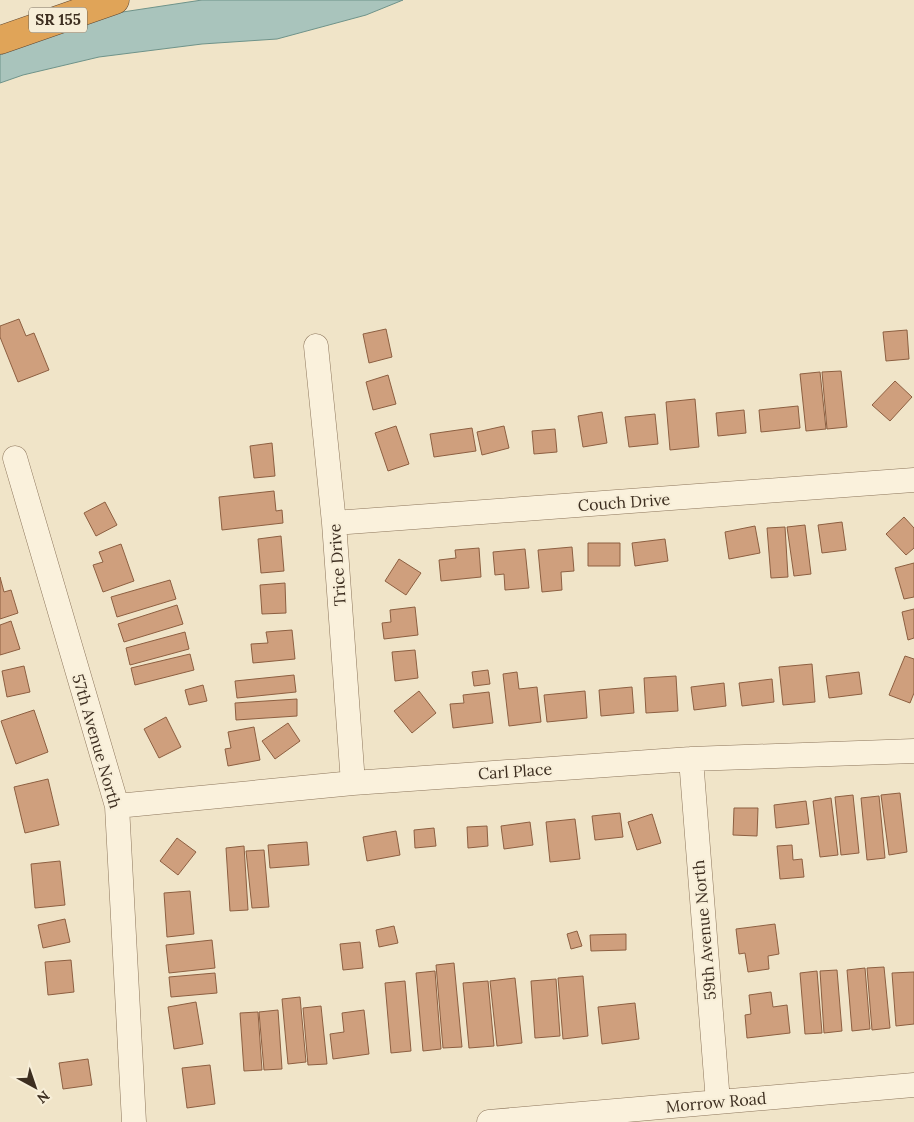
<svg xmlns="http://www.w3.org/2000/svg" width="914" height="1122" viewBox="0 0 914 1122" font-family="Lora,serif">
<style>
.water{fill:#a9c4bc;stroke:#6f938a}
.building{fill:#cf9f7d;stroke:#8d5f41}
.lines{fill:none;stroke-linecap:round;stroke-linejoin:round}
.minor-casing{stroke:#8d765c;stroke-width:25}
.highway-casing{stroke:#5b4430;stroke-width:29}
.minor{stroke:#faf1dc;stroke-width:24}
.highway{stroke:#e0a458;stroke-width:28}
.labels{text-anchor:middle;stroke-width:4;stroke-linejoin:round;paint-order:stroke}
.shield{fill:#f7eed8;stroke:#756857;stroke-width:1}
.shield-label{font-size:15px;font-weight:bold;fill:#3d2e20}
.street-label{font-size:16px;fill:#3d2e20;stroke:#f7eed8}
</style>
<rect width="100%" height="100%" fill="#f0e4c8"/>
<path class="water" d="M202,0H403L366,15L277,39L202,44L99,57L23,75L0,83V47L116,13Z"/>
<path class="building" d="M19,319L26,336L34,333L49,370L18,382L0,337V326Z
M386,329L392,357L369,363L363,334Z
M907,330L909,359L886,361L883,332Z
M841,371L847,427L827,429L822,372Z
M820,372L826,429L806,431L800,374Z
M388,375L396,404L373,410L366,382Z
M895,381L912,397L890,421L872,405Z
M695,399L699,447L670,450L666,402Z
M798,406L800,428L761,432L759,410Z
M744,410L746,433L718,436L716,413Z
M602,412L607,443L583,447L578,416Z
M655,414L658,444L629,447L625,417Z
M396,426L409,464L388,471L375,433Z
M504,426L509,448L482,455L477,432Z
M472,428L476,451L434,457L430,434Z
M555,429L557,452L534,454L532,431Z
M272,443L275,476L254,478L250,446Z
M274,491L276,511L282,510L283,523L222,530L219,497Z
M105,502L117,525L96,536L84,513Z
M904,517L914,528V548L906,555L886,534Z
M842,522L846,550L822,553L818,525Z
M805,525L811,574L794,576L787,527Z
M755,526L760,553L729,559L725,532Z
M785,527L788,577L771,578L767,528Z
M281,536L284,571L261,573L258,539Z
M665,539L668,561L635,566L632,543Z
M588,543H620V566H588Z
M121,544L134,581L103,592L93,565L103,562L99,552Z
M572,547L574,571L561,572L562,590L542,592L538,550Z
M479,548L481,577L441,581L439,560L456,558L455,550Z
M525,549L529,588L505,590L504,574L495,575L493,552Z
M399,559L421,573L406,595L385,581Z
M914,563V597L904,599L895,568Z
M0,577L4,592L11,590L18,613L0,619Z
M170,580L176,599L117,617L111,597Z
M285,583L286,613L262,614L260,585Z
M177,605L183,624L124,642L118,624Z
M415,607L418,635L384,639L382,623L391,622L390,610Z
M914,609V638L908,640L902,612Z
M11,621L20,649L0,655V625Z
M292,630L295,659L253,663L251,644L268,643L266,632Z
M185,632L189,649L130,665L126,648Z
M415,650L418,678L395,681L392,652Z
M190,654L194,670L135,685L131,668Z
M905,656L914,659V693L910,703L889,695Z
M812,664L815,702L783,705L779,667Z
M24,666L30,692L7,697L2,671Z
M488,670L490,684L474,686L472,672Z
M517,672L519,689L537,687L541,722L509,726L503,674Z
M859,672L862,694L829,698L826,676Z
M294,675L296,692L237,698L235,681Z
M676,676L678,711L646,713L644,678Z
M772,679L774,702L742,706L739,683Z
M724,683L726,706L694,710L691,687Z
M203,685L207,701L189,705L185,690Z
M632,687L634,713L601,716L599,690Z
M419,691L436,713L412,733L394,711Z
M585,691L587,718L547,722L544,695Z
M489,692L493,723L453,728L450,704L464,703L463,695Z
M297,699V716L236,720L235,703Z
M34,710L48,752L16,764L1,721Z
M166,717L181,747L159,758L144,729Z
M288,723L300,741L275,759L262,741Z
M254,727L260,760L228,766L225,749L231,748L228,732Z
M48,779L59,825L25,833L14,787Z
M900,793L907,852L889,855L881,795Z
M853,795L859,853L841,855L835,797Z
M879,796L885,858L867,860L861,798Z
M831,798L838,855L820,857L813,801Z
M806,801L809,824L776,828L774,805Z
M734,808H758L757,836L733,835Z
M620,813L623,837L595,840L592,816Z
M652,814L661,843L637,850L628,822Z
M575,819L580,859L550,862L546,822Z
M530,822L533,845L504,849L501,826Z
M487,826L488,846L468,848L467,827Z
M434,828L436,846L415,848L414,830Z
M396,831L400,855L367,861L363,837Z
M177,838L196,852L178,875L160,861Z
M307,842L309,865L270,868L268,845Z
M792,845L793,860L802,859L804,877L780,879L777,846Z
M244,846L248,910L230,911L226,848Z
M264,850L269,907L252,908L246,851Z
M60,861L65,905L35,908L31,864Z
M190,891L194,934L167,937L164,893Z
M65,919L70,942L43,948L38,925Z
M775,924L779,954L768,956L769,969L748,972L745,953L739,954L736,929Z
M394,926L398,943L379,947L376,930Z
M577,931L582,946L571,949L567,934Z
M626,934V950L591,951L590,935Z
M212,940L215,968L169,973L166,945Z
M360,942L363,968L343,970L340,944Z
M71,960L74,992L48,995L45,962Z
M454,963L462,1047L443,1048L436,965Z
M884,967L890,1028L872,1030L867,968Z
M865,968L870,1029L852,1031L847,970Z
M837,970L842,1031L824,1033L820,971Z
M435,971L441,1049L423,1051L416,973Z
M817,971L822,1033L805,1034L800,973Z
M914,972V1024L896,1026L892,973Z
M215,973L217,993L171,997L169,977Z
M583,976L588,1036L563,1039L558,978Z
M515,978L522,1043L497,1046L490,981Z
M556,979L560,1036L535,1038L531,981Z
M405,981L411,1051L391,1053L385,983Z
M488,981L494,1046L469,1048L463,983Z
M771,992L773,1007L787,1005L790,1033L747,1038L745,1015L751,1014L749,995Z
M300,997L306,1062L288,1064L282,999Z
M196,1002L203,1044L174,1049L168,1007Z
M635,1003L639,1039L602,1044L598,1007Z
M321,1006L327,1064L308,1065L303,1008Z
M278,1010L282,1069L264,1070L259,1012Z
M364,1010L369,1054L333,1059L330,1034L344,1032L342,1013Z
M258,1012L262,1070L244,1071L240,1013Z
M88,1059L92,1085L63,1089L59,1063Z
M210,1065L215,1104L187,1108L182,1068Z"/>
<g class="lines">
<g class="minor-casing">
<path id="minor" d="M316,346L334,523L353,783
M15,458L117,806L134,1122
M334,523L914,480
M691,759L718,1102
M117,806L353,783L691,759L914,751
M489,1122L914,1085"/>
</g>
<g class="highway-casing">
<path id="highway" d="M0,40L115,0"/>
</g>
<use href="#minor" class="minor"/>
<use href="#highway" class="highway"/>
</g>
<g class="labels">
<rect class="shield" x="29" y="7.5" width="58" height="25" rx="4"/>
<g class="shield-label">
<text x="58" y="25">SR 155</text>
</g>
<g class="street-label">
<text transform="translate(624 502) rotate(-4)" y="6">Couch Drive</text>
<text transform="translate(337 565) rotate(-94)" y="6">Trice Drive</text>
<text transform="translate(97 741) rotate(74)" y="6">57th Avenue North</text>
<text transform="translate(515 771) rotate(-4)" y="6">Carl Place</text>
<text transform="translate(704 930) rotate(-95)" y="6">59th Avenue North</text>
<text transform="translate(716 1102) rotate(-5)" y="6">Morrow Road</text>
</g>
</g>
<g transform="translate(35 1087) rotate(140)" stroke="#f7eed8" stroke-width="4" paint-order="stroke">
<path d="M0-4L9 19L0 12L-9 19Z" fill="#3d2e20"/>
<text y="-8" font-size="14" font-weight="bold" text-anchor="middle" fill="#3d2e20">N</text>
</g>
</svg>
